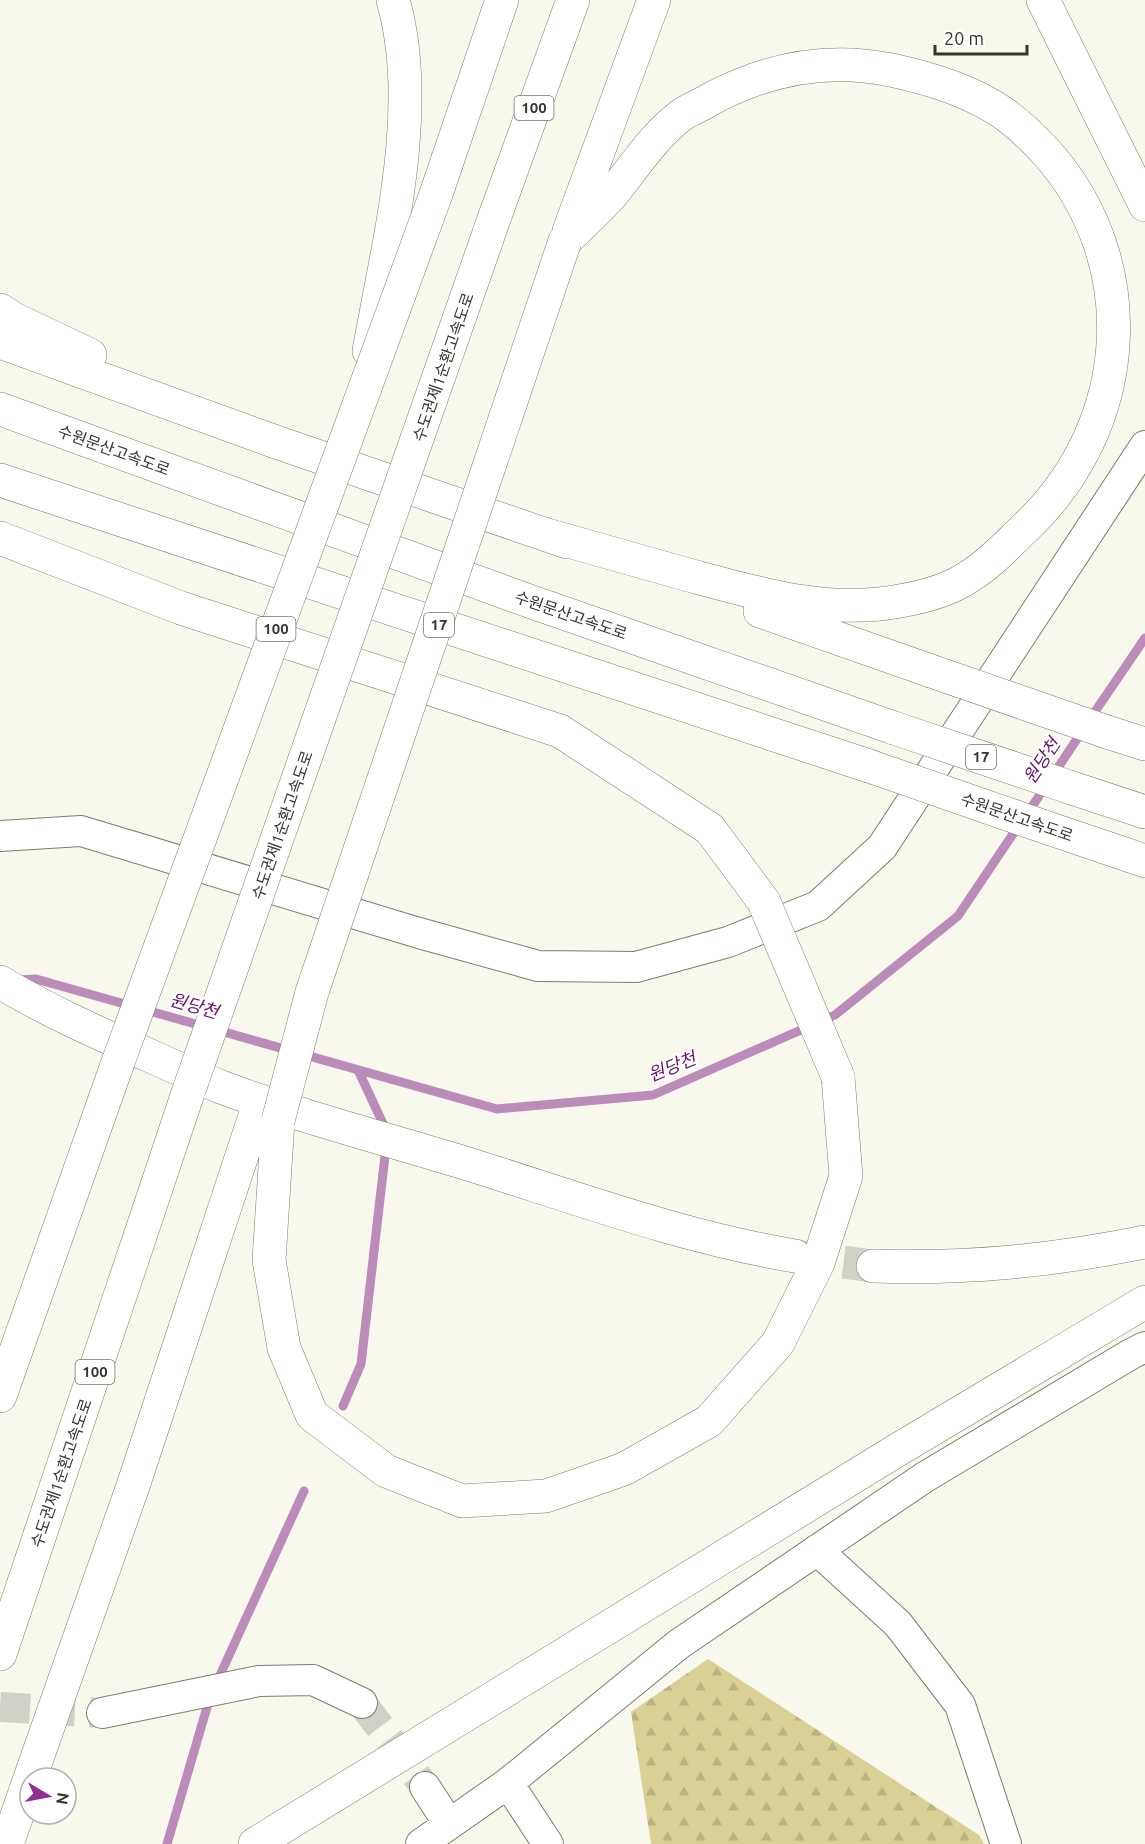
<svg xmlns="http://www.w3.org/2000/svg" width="1145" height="1844" viewBox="0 0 1145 1844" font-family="Ubuntu,'Noto Sans KR',sans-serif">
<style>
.forest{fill:url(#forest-firs)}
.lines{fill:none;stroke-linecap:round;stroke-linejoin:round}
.stream{stroke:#bb8bba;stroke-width:9}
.minor-tunnel{stroke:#d2d1c7;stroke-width:30;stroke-dasharray:30 15;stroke-linecap:butt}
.highway-tunnel{stroke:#d2d1c7;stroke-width:33;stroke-dasharray:33 16;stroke-linecap:butt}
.minor-casing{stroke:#7e7c72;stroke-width:32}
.highway-casing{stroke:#7e7c72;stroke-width:34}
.minor{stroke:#fff;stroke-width:30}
.highway{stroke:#fff;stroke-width:33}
.highway-bridge-casing{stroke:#7e7c72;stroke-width:34;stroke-linecap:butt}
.highway-bridge{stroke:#fff;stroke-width:33}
.labels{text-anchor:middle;stroke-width:4.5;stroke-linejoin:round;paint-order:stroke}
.shield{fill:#fff;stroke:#72726f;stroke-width:1.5}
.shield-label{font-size:15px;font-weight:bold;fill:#363631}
.street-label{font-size:16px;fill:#363631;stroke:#fff}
.water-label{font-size:18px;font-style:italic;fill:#651369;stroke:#fff}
</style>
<defs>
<pattern id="forest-firs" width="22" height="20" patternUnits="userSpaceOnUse" patternTransform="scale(1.5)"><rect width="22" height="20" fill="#d9d095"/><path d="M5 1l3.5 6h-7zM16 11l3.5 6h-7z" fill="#bbb381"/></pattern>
</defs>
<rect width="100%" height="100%" fill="#f9f8ec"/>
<path class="forest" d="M708,1659L979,1835L984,1844H651L631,1712Z"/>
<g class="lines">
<path class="stream" d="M1090,719L1145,638
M1027,814L1083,730
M17,980L36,979L497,1109L653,1095L835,1015L958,916L1019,825
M358,1070L386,1130
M343,1406L361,1364L386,1147
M216,1684L304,1491
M167,1844L210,1697"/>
<path class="minor-tunnel" d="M362,1703L425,1787
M0,1707L102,1713"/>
<path class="highway-tunnel" d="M795,1256L873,1266"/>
<g class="minor-casing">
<path id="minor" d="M0,836L81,831L419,933L538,966L636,967L728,942L818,906L882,847L1145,446
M817,1550L898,1624L960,1705L1006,1844
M102,1713L259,1681L313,1680L362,1703
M508,1783L548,1844
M425,1787L449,1824
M421,1844L508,1783L679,1644L925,1477L1131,1354L1145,1347"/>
</g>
<g class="highway-casing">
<path id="highway" d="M1043,0L1145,205
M436,194L502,0
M495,216L573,0
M569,231L654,0
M0,310L14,319L90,355
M0,342L276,442L567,542
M369,351C388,243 424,108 393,0
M0,409L529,601L894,728
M0,480L869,766
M547,535C593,548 639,561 685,574C755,593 827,615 900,601C923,597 950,590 970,576C991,563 1009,543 1027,526C1132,426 1145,264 1047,153C1034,139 1019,124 1003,113C971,91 929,78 891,70C828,57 766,69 709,100C701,105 691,109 683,114C654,135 635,166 613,193C598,210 581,225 565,241
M0,538L181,608L560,731L710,829L764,902
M760,611L931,671
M1107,732L1145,744
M1069,787L1145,812
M1042,826L1145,861
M0,982C50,1012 102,1035 155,1058C177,1068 199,1078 221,1087C302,1117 386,1139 468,1164C577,1198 682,1237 795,1256
M278,1121L269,1260L284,1348L312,1415L386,1471L462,1501L546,1496L624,1469L709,1421L778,1343L818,1263L846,1176L838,1077
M873,1266C967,1269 1052,1261 1145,1242
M0,1396L117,1065
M0,1654L189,1090
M30,1778L133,1486L256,1113
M7,1844L30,1778
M255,1844L899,1449L1145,1302"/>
</g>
<use href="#minor" class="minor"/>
<use href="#highway" class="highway"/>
<g class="highway-bridge-casing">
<path id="highway-bridge" d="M931,671L1107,732
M894,728L1069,787
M869,766L1042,826
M764,902L838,1077
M117,1065L436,194
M189,1090L495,216
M278,1121L312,992L565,241"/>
</g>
<use href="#highway-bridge" class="highway-bridge"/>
</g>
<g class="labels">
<g class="shield">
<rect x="514.5" y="96" width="39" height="24" rx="4.5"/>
<rect x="424" y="613" width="30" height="24" rx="4.5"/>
<rect x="256.5" y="617" width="39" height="24" rx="4.5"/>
<rect x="966" y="745" width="30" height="24" rx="4.5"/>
<rect x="75.5" y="1360" width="39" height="24" rx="4.5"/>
</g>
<g class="shield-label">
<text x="534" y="113">100</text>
<text x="439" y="630">17</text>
<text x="276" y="634">100</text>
<text x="981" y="762">17</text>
<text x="95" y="1377">100</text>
</g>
<g class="street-label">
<text transform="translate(443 367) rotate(-71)" y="6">수도권제1순환고속도로</text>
<text transform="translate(114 450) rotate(20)" y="6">수원문산고속도로</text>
<text transform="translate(571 615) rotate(19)" y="6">수원문산고속도로</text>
<text transform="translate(1017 817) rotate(19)" y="6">수원문산고속도로</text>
<text transform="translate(282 825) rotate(-71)" y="6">수도권제1순환고속도로</text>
<text transform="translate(61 1473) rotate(-71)" y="6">수도권제1순환고속도로</text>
</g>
<g class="water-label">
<text transform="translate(1042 761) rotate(-56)" y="6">원당천</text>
<text transform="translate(194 1006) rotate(16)" y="6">원당천</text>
<text transform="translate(672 1067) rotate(-22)" y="6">원당천</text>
</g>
</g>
<g transform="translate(48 1796) rotate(100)"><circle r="28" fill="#ffffff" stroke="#afafad" stroke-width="1.5"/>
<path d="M0-4.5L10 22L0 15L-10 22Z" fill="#912e96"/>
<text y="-9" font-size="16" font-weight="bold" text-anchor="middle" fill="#363631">N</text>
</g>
<path d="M935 45v9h92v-9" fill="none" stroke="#363631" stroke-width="3"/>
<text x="944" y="45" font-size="18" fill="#363631" stroke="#ffffff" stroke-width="4.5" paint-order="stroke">20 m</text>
</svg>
